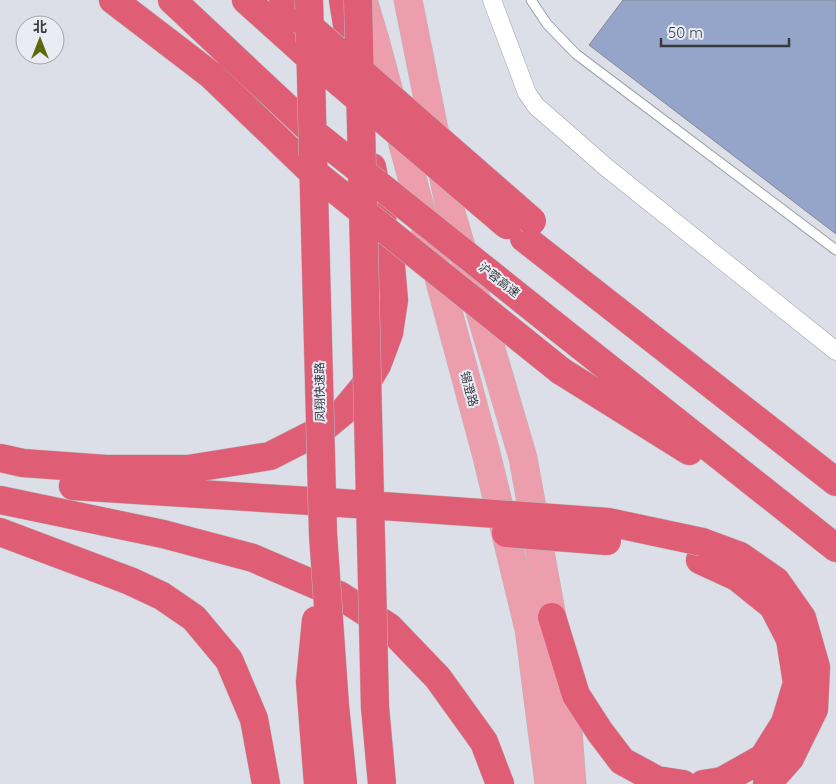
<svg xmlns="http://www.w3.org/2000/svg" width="836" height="784" viewBox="0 0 836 784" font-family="Quicksand,'Noto Sans SC',sans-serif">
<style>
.building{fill:#94a5c9;stroke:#868990}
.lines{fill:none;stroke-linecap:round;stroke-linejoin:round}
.lane-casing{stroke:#9da0a7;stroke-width:11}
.street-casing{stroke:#9da0a7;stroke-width:19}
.primary-casing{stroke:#bbbcbd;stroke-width:29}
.highway-casing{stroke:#bbbcbd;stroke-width:29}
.lane{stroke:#fff;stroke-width:9}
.street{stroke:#fff;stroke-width:18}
.primary{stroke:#ec9eac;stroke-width:28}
.highway{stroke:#df5d75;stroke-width:28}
.highway-bridge-casing{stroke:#bbbcbd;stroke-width:29;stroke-linecap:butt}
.highway-bridge{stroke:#df5d75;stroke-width:28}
.labels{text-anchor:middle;stroke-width:4;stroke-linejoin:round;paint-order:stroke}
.street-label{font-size:12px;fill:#37393c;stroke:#e9ecf4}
</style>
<rect width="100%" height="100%" fill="#dcdfe7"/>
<path class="building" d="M623,0H836V234L589,45Z"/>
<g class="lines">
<g class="lane-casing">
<path id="lane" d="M531,0L547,24L576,54L836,250"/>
</g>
<g class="street-casing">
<path id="street" d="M492,0L527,93L536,106L607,168L836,351"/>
</g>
<g class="primary-casing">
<path id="primary" d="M363,0L375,40L486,453L529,629L549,784
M408,0L450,209L523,458L552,617L567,716L572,784"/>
</g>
<g class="highway-casing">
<path id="highway" d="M113,0L211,75L307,167
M172,0L315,134
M246,0L305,53
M283,0L303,21
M343,0L350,43
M524,238L836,482
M558,328L836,548
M561,371L689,451
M0,458L23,463L106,469H188L270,456L321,430L344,411L363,388L377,365L389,333L394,300L391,266L372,167
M73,486L326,502
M0,500L163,534L253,558L339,595L389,627L438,678L484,742L500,784
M0,532L130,581L162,596L194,618L229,660L254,719L266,784
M702,542L740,556L776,581L802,618L816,667L814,709L790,758L767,784
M700,560L737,577L773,606L790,639L797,683L785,723L763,758L722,781L703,784
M552,617L576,695L600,732L622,761L657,780L683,784"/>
</g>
<use href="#lane" class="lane"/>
<use href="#street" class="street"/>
<use href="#primary" class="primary"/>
<use href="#highway" class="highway"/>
<g class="highway-bridge-casing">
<path id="highway-bridge" d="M309,0L323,534L335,706L343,784
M358,0L375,707L382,784
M303,21L532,221
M305,53L507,225
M315,134L558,328
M307,167L561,371
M326,502L608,522L702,542
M506,533L607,541
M316,620L310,682L318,784"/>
</g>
<use href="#highway-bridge" class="highway-bridge"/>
</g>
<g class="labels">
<g class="street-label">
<text transform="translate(499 280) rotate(38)" y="4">沪蓉高速</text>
<text transform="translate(469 389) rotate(75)" y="4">锡澄路</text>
<text transform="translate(320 392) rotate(-91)" y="4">凤翔快速路</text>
</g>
</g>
<g transform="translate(40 40)"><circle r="24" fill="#e9ecf4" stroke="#a2a4aa"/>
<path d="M0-4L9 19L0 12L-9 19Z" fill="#5e680b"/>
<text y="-8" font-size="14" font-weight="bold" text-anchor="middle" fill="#37393c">北</text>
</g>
<path d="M661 38v8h128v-8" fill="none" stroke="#37393c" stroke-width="2.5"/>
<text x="668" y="38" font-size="15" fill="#37393c" stroke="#e9ecf4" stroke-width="4" paint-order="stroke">50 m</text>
</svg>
